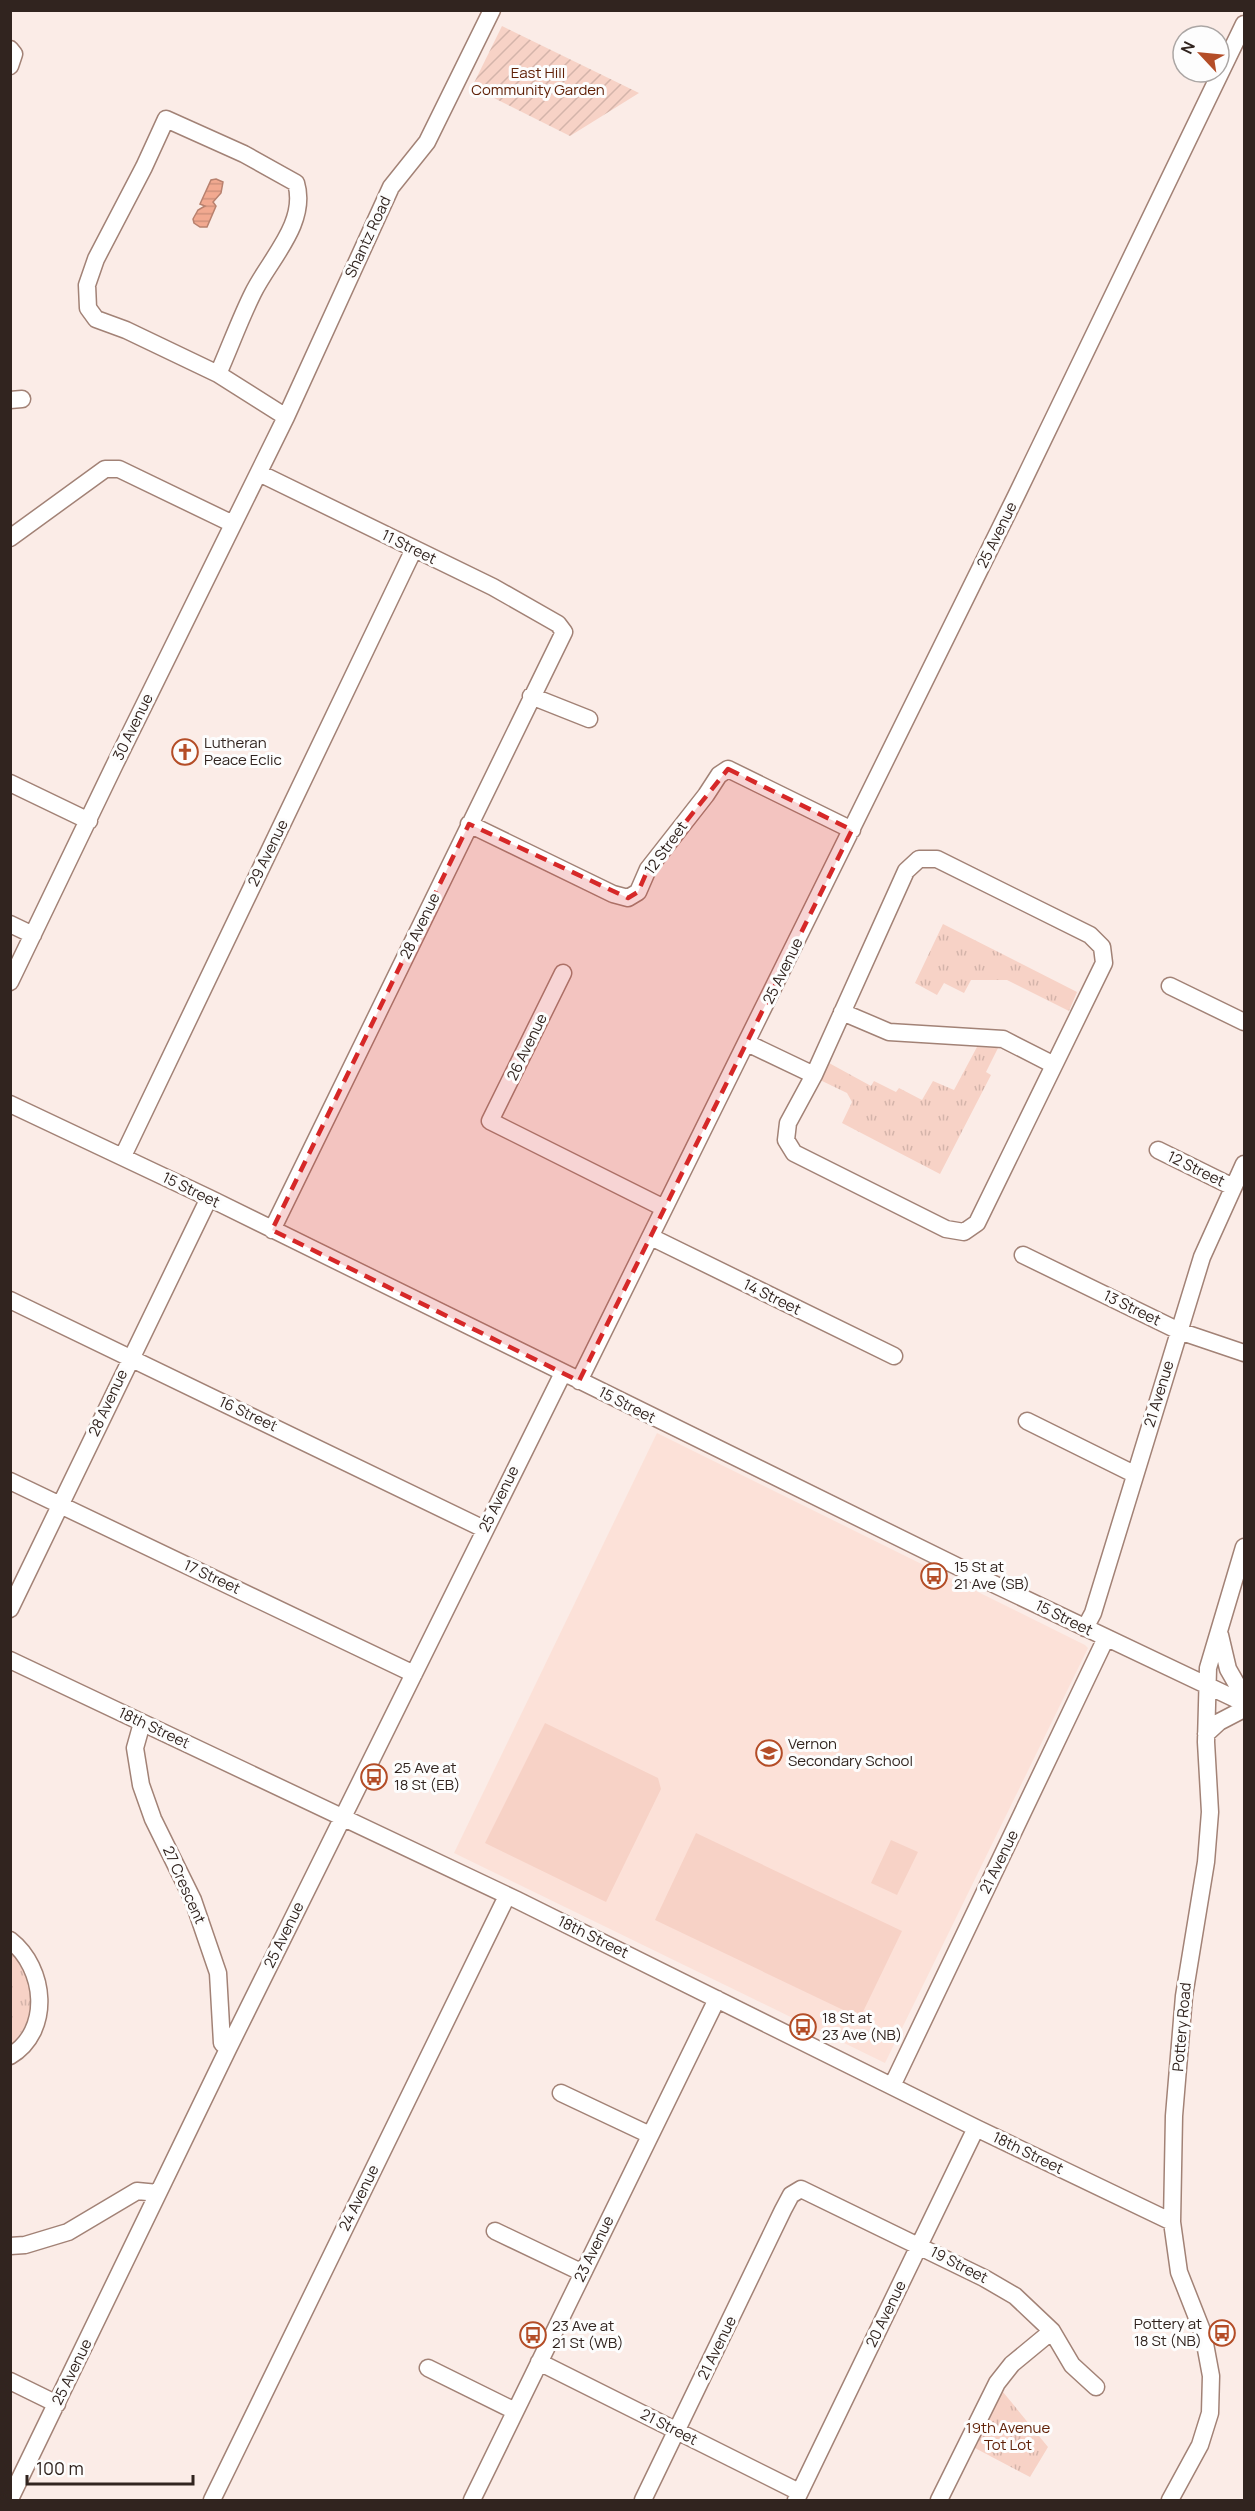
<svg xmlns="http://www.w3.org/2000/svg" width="1255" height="2511" viewBox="0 0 1255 2511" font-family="Manrope,sans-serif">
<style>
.built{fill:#fce1d8}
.grass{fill:#f7d2c6}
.park{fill:url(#park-tufts)}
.garden{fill:url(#garden-furrows)}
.water{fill:url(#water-rules);stroke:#b8816e;stroke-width:1.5}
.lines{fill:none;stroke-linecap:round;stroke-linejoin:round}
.minor-casing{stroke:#a28276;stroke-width:19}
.minor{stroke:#fff;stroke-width:16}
.marked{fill:#d62828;fill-opacity:0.2;stroke:#d62828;stroke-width:4.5;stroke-dasharray:12 8;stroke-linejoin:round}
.labels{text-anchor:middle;stroke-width:6;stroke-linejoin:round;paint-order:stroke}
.park-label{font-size:15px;fill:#602107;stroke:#fdfdfd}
.street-label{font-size:15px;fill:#31241f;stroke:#fdfdfd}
.poi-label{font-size:15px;fill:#31241f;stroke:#fdfdfd;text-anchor:start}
</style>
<defs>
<pattern id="park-tufts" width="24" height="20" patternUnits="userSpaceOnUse" patternTransform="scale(1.5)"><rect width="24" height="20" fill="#f7d2c6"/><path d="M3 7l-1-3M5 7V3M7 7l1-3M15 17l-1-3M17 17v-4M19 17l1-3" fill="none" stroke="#d4b4aa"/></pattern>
<pattern id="garden-furrows" width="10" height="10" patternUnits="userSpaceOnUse" patternTransform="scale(1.5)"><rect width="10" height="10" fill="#f7d2c6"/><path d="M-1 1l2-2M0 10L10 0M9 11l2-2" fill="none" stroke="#d4b4aa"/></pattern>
<pattern id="water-rules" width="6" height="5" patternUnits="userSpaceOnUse" patternTransform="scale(1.5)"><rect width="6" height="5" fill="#f2a990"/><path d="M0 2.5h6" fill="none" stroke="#d0917c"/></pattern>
</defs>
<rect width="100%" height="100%" fill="#fbece7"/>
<path class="built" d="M657,1433L1085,1645L1088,1648L885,2063L454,1853Z"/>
<path class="grass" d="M545,1723L658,1778L661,1789L606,1902L485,1843Z
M696,1833L902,1931L860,2018L655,1920Z
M891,1840L918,1852L897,1895L871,1883Z"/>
<path class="park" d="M943,924L1077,992L1069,1011L1007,980H971L964,993L944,983L937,995L915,983Z
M977,1047L998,1048L986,1072L991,1075L940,1174L842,1123L852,1102L847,1093L820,1080L829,1063L871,1086L874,1081L896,1092L899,1088L922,1100L933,1081L954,1090Z
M10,1951C46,1978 36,2018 10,2047Z
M1003,2392L1048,2447L1030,2477L973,2447Z"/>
<path class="garden" d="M502,26L639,93L570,136L472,87Z"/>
<path class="water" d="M216,179L223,182L221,193L213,202L216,206L207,227H200L194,223L193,219L198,210L205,206L200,204L211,180Z"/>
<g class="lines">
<g class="minor-casing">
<path id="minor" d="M10,49L14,54L10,66
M218,374C230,347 240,319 253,293C269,260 308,223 296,183L244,154L166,119L144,167L96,259L87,285L88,308L96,319L126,330L218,374L286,417
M10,400L22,399
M259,473L493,587L558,624L564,632L272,1230
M10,538L105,469H119L233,524
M531,696L589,719
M10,783L89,821
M469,824L613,894L628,898L638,892L648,869L706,795L719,775L728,769L852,830
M919,859H937L1090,935L1102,947L1104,963L977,1223L964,1232L946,1229L794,1153L786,1140L788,1123L814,1075L906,871Z
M10,924L33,935
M563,973L490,1121L664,1208
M10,982L115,764L286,417L391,187L427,142L492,10
M1170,986L1244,1022
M842,1012L889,1032L1003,1039L1054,1065
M747,1043L814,1075
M10,1104L209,1198L981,1578L1244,1703
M1158,1150L1233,1187
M123,1156L414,549
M651,1237L894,1356
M1023,1255L1179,1331L1244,1353
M10,1300L484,1529
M579,1381L1016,496L1244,24
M1027,1421L1134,1474
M10,1481L414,1674
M10,1609L209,1198
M1085,1628L1093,1613L1202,1257L1244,1164
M1220,1635L1228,1669L1244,1697
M10,1660L517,1900L976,2128L1172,2222
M142,1723L135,1748L141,1785L153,1819L193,1900L218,1973L222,2043L228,2049
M1206,1734L1219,1722L1244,1709
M10,1940C46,1968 52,2031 10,2056
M892,2086L1106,1638
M561,2093L650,2135
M495,2231L583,2273
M10,2246L25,2245L68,2232L137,2191L158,2193
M539,2362L799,2492
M428,2368L515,2411
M10,2381L57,2404
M10,2499L228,2049L563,1373
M212,2500L507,1896
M472,2500L717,1999
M643,2500L783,2210L791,2195L801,2189L984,2278L1015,2296L1052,2331L1072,2365L1096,2387
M796,2500L976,2128
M939,2500L997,2383L1012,2364L1052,2331
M1170,2500L1200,2445L1210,2413L1211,2376L1203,2333L1179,2272L1172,2222L1174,2116L1184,1996L1206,1862L1210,1812L1206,1742L1208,1668L1244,1547"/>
</g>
<use href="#minor" class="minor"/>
</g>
<path class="marked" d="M728,769L852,830L579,1381L272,1230L469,824L628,898L638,892L648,869Z"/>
<defs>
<g id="church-ring" transform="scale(1.35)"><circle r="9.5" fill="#fdfdfd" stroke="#b44d27" stroke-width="1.5"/><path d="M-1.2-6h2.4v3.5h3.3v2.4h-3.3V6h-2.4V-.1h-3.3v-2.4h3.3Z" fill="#b44d27"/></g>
<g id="bus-ring" transform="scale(1.35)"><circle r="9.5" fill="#fdfdfd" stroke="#b44d27" stroke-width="1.5"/><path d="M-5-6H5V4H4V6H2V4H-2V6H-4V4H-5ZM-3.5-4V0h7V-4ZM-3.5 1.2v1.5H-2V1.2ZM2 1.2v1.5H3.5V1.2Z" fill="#b44d27"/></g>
<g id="school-ring" transform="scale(1.35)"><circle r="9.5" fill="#fdfdfd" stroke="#b44d27" stroke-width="1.5"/><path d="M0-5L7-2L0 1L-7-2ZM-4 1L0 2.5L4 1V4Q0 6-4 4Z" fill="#b44d27"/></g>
</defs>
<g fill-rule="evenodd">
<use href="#church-ring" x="185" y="752"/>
<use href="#bus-ring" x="934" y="1576"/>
<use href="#school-ring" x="769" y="1753"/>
<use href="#bus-ring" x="374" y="1777"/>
<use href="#bus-ring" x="803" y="2027"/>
<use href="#bus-ring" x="1222" y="2333"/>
<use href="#bus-ring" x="533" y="2335"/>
</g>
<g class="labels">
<g class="park-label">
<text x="538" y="78">East Hill<tspan x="538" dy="17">Community Garden</tspan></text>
<text x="1008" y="2433">19th Avenue<tspan x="1008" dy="17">Tot Lot</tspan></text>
</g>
<g class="street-label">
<text transform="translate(368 237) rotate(-65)" y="5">Shantz Road</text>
<text transform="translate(997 535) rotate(-64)" y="5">25 Avenue</text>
<text transform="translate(409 547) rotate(26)" y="5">11 Street</text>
<text transform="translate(133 727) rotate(-64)" y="5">30 Avenue</text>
<text transform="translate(666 848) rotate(-54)" y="5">12 Street</text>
<text transform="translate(268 853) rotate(-64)" y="5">29 Avenue</text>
<text transform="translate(420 926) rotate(-64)" y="5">28 Avenue</text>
<text transform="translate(783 971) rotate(-64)" y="5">25 Avenue</text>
<text transform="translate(527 1047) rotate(-64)" y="5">26 Avenue</text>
<text transform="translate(1196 1169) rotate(26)" y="5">12 Street</text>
<text transform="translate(191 1190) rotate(26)" y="5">15 Street</text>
<text transform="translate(772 1297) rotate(26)" y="5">14 Street</text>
<text transform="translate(1132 1308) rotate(26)" y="5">13 Street</text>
<text transform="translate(1159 1394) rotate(-73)" y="5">21 Avenue</text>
<text transform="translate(108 1403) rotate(-65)" y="5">28 Avenue</text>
<text transform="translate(627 1405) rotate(27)" y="5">15 Street</text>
<text transform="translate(248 1414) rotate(25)" y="5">16 Street</text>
<text transform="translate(499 1499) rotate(-64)" y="5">25 Avenue</text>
<text transform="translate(212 1577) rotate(25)" y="5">17 Street</text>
<text transform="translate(1064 1618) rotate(26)" y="5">15 Street</text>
<text transform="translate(154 1728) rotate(25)" y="5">18th Street</text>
<text transform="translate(999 1862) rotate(-64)" y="5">21 Avenue</text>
<text transform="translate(184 1885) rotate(66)" y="5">27 Crescent</text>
<text transform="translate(284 1935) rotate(-64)" y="5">25 Avenue</text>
<text transform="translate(593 1937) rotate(26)" y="5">18th Street</text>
<text transform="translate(1182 2027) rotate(-85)" y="5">Pottery Road</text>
<text transform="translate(1028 2153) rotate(26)" y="5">18th Street</text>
<text transform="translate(359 2198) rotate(-64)" y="5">24 Avenue</text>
<text transform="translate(594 2249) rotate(-64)" y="5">23 Avenue</text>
<text transform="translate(959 2265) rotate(27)" y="5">19 Street</text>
<text transform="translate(886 2314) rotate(-64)" y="5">20 Avenue</text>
<text transform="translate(717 2348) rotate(-64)" y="5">21 Avenue</text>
<text transform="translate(72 2372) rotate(-64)" y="5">25 Avenue</text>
<text transform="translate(669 2427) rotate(27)" y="5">21 Street</text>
</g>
<g class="poi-label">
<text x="204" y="748">Lutheran<tspan x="204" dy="17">Peace Eclic</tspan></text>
<text x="954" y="1572">15 St at<tspan x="954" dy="17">21 Ave (SB)</tspan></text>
<text x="788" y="1749">Vernon<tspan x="788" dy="17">Secondary School</tspan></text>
<text x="394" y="1773">25 Ave at<tspan x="394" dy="17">18 St (EB)</tspan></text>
<text x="822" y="2023">18 St at<tspan x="822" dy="17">23 Ave (NB)</tspan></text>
<text x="1202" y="2329" text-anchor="end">Pottery at<tspan x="1202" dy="17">18 St (NB)</tspan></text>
<text x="552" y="2331">23 Ave at<tspan x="552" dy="17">21 St (WB)</tspan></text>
</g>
</g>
<rect width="1255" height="2511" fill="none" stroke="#31241f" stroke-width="24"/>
<g transform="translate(1201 54) rotate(296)"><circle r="28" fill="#fdfdfd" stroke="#aba6a4" stroke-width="1.5"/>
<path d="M0-4.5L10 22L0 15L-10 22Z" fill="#b44d27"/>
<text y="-9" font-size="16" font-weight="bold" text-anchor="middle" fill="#31241f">N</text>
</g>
<path d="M27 2475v9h166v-9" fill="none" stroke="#31241f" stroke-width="3"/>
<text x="36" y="2475" font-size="18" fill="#31241f" stroke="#fdfdfd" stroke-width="4.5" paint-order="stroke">100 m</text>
</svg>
